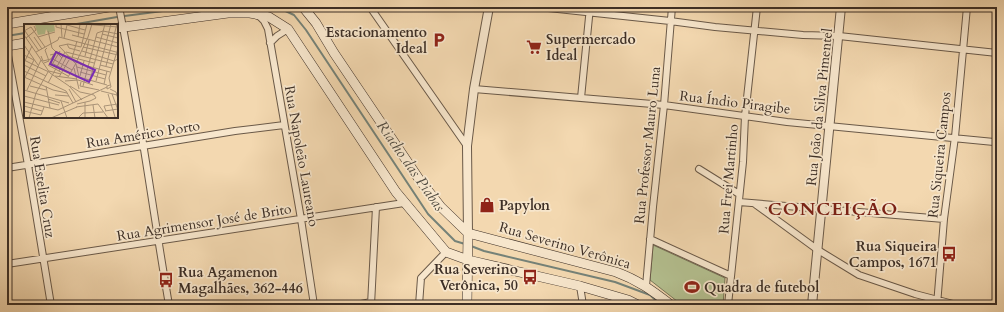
<svg xmlns="http://www.w3.org/2000/svg" width="1004" height="312" viewBox="0 0 1004 312" font-family="Cardo,serif">
<style>
.green{fill:#b4c090;stroke:#78785b}
.lines{fill:none;stroke-linecap:round;stroke-linejoin:round}
.stream{stroke:#758278;stroke-width:2}
.minor-casing{stroke:#6a5948;stroke-width:8}
.tertiary-casing{stroke:#6a5948;stroke-width:10}
.secondary-casing{stroke:#3d2f26;stroke-width:10}
.minor{stroke:#f7e6cc;stroke-width:6}
.tertiary{stroke:#f7e6cc;stroke-width:8}
.secondary{stroke:#f7e6cc;stroke-width:9}
.labels{text-anchor:middle;stroke-width:3.5;stroke-linejoin:round;paint-order:stroke}
.poi-label{font-size:14px;font-weight:bold;fill:#3d2f26;stroke:#f7e6cc;text-anchor:start}
.street-label{font-size:14px;fill:#3d2f26;stroke:#f7e6cc}
.water-label{font-size:15px;font-style:italic;fill:#504b41;stroke:#f7e6cc}
.district-label{font-size:18px;font-weight:bold;letter-spacing:1px;fill:#7a1f14;stroke:#f7e6cc}
.inset-road{fill:none;stroke:#aa9479;stroke-width:1}
.view{fill:#7b2cbf;fill-opacity:0.15;stroke:#7b2cbf;stroke-width:2}
.inset-edge{fill:none;stroke:#3d2f26;stroke-width:2}
</style>
<rect width="100%" height="100%" fill="#f3d8b0"/>
<filter id="stains"><feTurbulence type="fractalNoise" baseFrequency=".005" numOctaves="4"/><feColorMatrix values="0 0 0 0 .2 0 0 0 0 .09 0 0 0 0 .02 0 0 0 .5 -.17"/></filter>
<radialGradient id="worn" r=".72"><stop offset=".6" stop-color="#630" stop-opacity="0"/><stop offset="1" stop-color="#630" stop-opacity=".3"/></radialGradient>
<path class="green" d="M653,245L725,278L723,305H682L650,280Z"/>
<g class="lines">
<path class="stream" d="M277,7L294,15L306,30L428,214L455,241L465,244
M71,25L117,17L193,7
M7,36L25,33
M471,246L484,251L615,282L650,295L661,305"/>
<g class="minor-casing">
<path id="minor" d="M119,7C139,106 152,206 169,305
M370,7L467,146
M539,7L670,21L715,27L803,35L839,36L997,53
M259,16L264,21L268,29L301,219L314,305
M270,43L277,36L288,29
M7,50L28,165L51,305
M474,89L664,105L787,122L994,142
M581,98L590,7
M7,168L235,131L284,125
M699,169L739,194
M739,202L944,219
M755,204L818,250L859,275L915,294L957,305
M650,239L731,276
M7,264L404,203
M580,286L583,305
M646,286L653,207L664,105L672,7
M356,305L371,302
M371,305L376,207
M419,305L421,278L446,252
M728,305L743,162L745,116L757,7
M937,305L944,219L955,137L967,7"/>
</g>
<g class="tertiary-casing">
<path id="tertiary" d="M468,233L467,146L474,89L489,7
M812,305L841,7"/>
</g>
<g class="secondary-casing">
<path id="secondary" d="M303,7L316,23L334,53L419,179L441,207L468,233L616,272C638,280 653,291 671,305
M7,24L109,7
M117,28L228,13H250L269,17L288,29L396,192L446,252L468,260L580,286L628,300L638,305
M7,46L25,43
M467,305L468,233"/>
</g>
<use href="#minor" class="minor"/>
<use href="#tertiary" class="tertiary"/>
<use href="#secondary" class="secondary"/>
</g>
<defs>
<g id="parking-bare" transform="scale(1.2)"><path d="M-3.5-5.5H1a3.5 3.5 0 0 1 0 7H-1V5.5H-3.5ZM-1-3.4V-.6H.8a1.4 1.4 0 0 0 0-2.8Z" fill="#8f2418" stroke="#f7e6cc" stroke-width="2.5" paint-order="stroke"/></g>
<g id="supermarket-bare" transform="scale(1.2)"><path d="M-6-5.5h2.5l.6 2H6L4.5 2H-2.5L-4.4-4H-6ZM-1.5 3.2a1.3 1.3 0 1 0 .1 0ZM3 3.2a1.3 1.3 0 1 0 .1 0Z" fill="#8f2418" stroke="#f7e6cc" stroke-width="2.5" paint-order="stroke"/></g>
<g id="shop-bare" transform="scale(1.2)"><path d="M-5-2.5h2.3a2.7 3.5 0 0 1 5.4 0H5L5.5 6h-11ZM-1.5-2.5h3a1.5 2.3 0 0 0-3 0Z" fill="#8f2418" stroke="#f7e6cc" stroke-width="2.5" paint-order="stroke"/></g>
<g id="bus-bare" transform="scale(1.2)"><path d="M-5-6H5V4H4V6H2V4H-2V6H-4V4H-5ZM-3.5-4V0h7V-4ZM-3.5 1.2v1.5H-2V1.2ZM2 1.2v1.5H3.5V1.2Z" fill="#8f2418" stroke="#f7e6cc" stroke-width="2.5" paint-order="stroke"/></g>
<g id="stadium-bare" transform="scale(1.2)"><path d="M0-5a6.5 5 0 1 0 0 10a6.5 5 0 1 0 0-10ZM-3.5-1.8h7v3.6h-7Z" fill="#8f2418" stroke="#f7e6cc" stroke-width="2.5" paint-order="stroke"/></g>
</defs>
<g fill-rule="evenodd">
<use href="#parking-bare" x="439" y="40"/>
<use href="#supermarket-bare" x="534" y="47"/>
<use href="#shop-bare" x="487" y="205"/>
<use href="#bus-bare" x="949" y="254"/>
<use href="#bus-bare" x="530" y="277"/>
<use href="#bus-bare" x="166" y="280"/>
<use href="#stadium-bare" x="692" y="287"/>
</g>
<g class="labels">
<g class="poi-label">
<text x="427" y="37" text-anchor="end">Estacionamento<tspan x="427" dy="16">Ideal</tspan></text>
<text x="546" y="44">Supermercado<tspan x="546" dy="16">Ideal</tspan></text>
<text x="499" y="210">Papylon</text>
<text x="937" y="251" text-anchor="end">Rua Siqueira<tspan x="937" dy="16">Campos, 1671</tspan></text>
<text x="518" y="274" text-anchor="end">Rua Severino<tspan x="518" dy="16">Verônica, 50</tspan></text>
<text x="178" y="277">Rua Agamenon<tspan x="178" dy="16">Magalhães, 362-446</tspan></text>
<text x="704" y="292">Quadra de futebol</text>
</g>
<g class="street-label">
<text transform="translate(735 102) rotate(7)" y="5">Rua Índio Piragibe</text>
<text transform="translate(819 107) rotate(-84)" y="5">Rua João da Silva Pimentel</text>
<text transform="translate(143 134) rotate(-9)" y="5">Rua Américo Porto</text>
<text transform="translate(647 145) rotate(-84)" y="5">Rua Professor Mauro Luna</text>
<text transform="translate(939 155) rotate(-84)" y="5">Rua Siqueira Campos</text>
<text transform="translate(302 156) rotate(80)" y="5">Rua Napoleão Laureano</text>
<text transform="translate(728 179) rotate(-85)" y="5">Rua Frei Martinho</text>
<text transform="translate(43 187) rotate(81)" y="5">Rua Estelita Cruz</text>
<text transform="translate(204 222) rotate(-9)" y="5">Rua Agrimensor José de Brito</text>
<text transform="translate(565 245) rotate(16)" y="5">Rua Severino Verônica</text>
</g>
<g class="water-label">
<text transform="translate(411 166) rotate(55)" y="5">Riacho das Piabas</text>
</g>
<g class="district-label">
<text x="833" y="215">CONCEIÇÃO</text>
</g>
</g>
<g transform="translate(24 24)">
<rect width="94" height="94" fill="#f3d8b0"/>
<path d="M1,0H30L31,7L24,9L22,5L21,10L14,11L11,1Z" fill="#b4c090"/>
<path class="inset-road" d="M32,0V3L60,10M37,0L38,13M59,0L94,3M43,1L61,6M0,7L7,3L21,23M1,7L15,27M24,7L28,24L38,34M79,7L94,10M78,10L94,14M0,11L26,49L45,62L58,76M48,11L94,23M10,13L18,25M14,13L31,8M54,13L56,0M72,13L94,19M2,14L12,6L10,2M40,14L43,1M34,16L35,13L92,28M43,20L45,24L56,27M0,21L14,41M35,22L52,40L55,53L83,61M35,22L44,20L57,23L63,0M59,23L94,31M58,27L90,37L94,35M12,28L34,16M42,28L89,40M0,31L10,36L8,40L25,48M17,32L19,37L27,35L30,30L26,31M61,32L65,16M48,34L53,17M29,35L48,46M0,36L8,40L0,55M26,38L46,49M0,39L8,22M20,39L25,37L21,26L23,24M29,39L36,27M56,40L86,48M0,41L22,52M24,41L44,52M51,41L64,13L68,0M76,41L88,44M82,42L93,0M53,43L82,51M50,44L55,65M0,47L42,67L49,79M25,47L37,50M35,47L43,32L70,39M56,48L81,55M31,52L53,55M56,52L60,37M0,53L29,66L43,69M35,53L45,36M44,53L51,41M66,56L81,0M41,57L54,56L69,61M72,57L87,0M57,58L56,62L75,66M24,59L41,28M80,60L83,47M86,61L83,62V65L87,63L85,54L94,24M6,62L22,66M22,62L26,84M46,62L56,68L70,71M59,62L73,9L79,7M45,65L52,78M86,65L92,68L94,75M0,66L45,79M3,66L17,36M77,67L93,71M84,70L91,93M88,70L94,86M31,71L45,72M0,72L35,81M24,75L36,79M37,77L43,94M0,78L34,86L83,63M61,78V94M53,80L66,77L72,74L70,71M69,81L71,94M0,82L18,87M52,83L74,80L84,94M0,87L17,91L20,83M81,87L94,85M82,87L80,82L94,80M5,94L12,69L24,48M27,94L53,83M54,94L59,89L79,88"/>
<path class="view" d="M32,28L71,46L65,58L26,40Z"/>
<rect width="94" height="94" class="inset-edge"/>
</g>
<rect width="1004" height="312" fill="none" stroke="#f3d8b0" stroke-width="24"/>
<rect x="8" y="8" width="988" height="296" fill="none" stroke="#3d2f26" stroke-width="2"/>
<rect x="12" y="12" width="980" height="288" fill="none" stroke="#3d2f26"/>
<rect width="100%" height="100%" filter="url(#stains)"/>
<rect width="100%" height="100%" fill="url(#worn)"/>
</svg>
